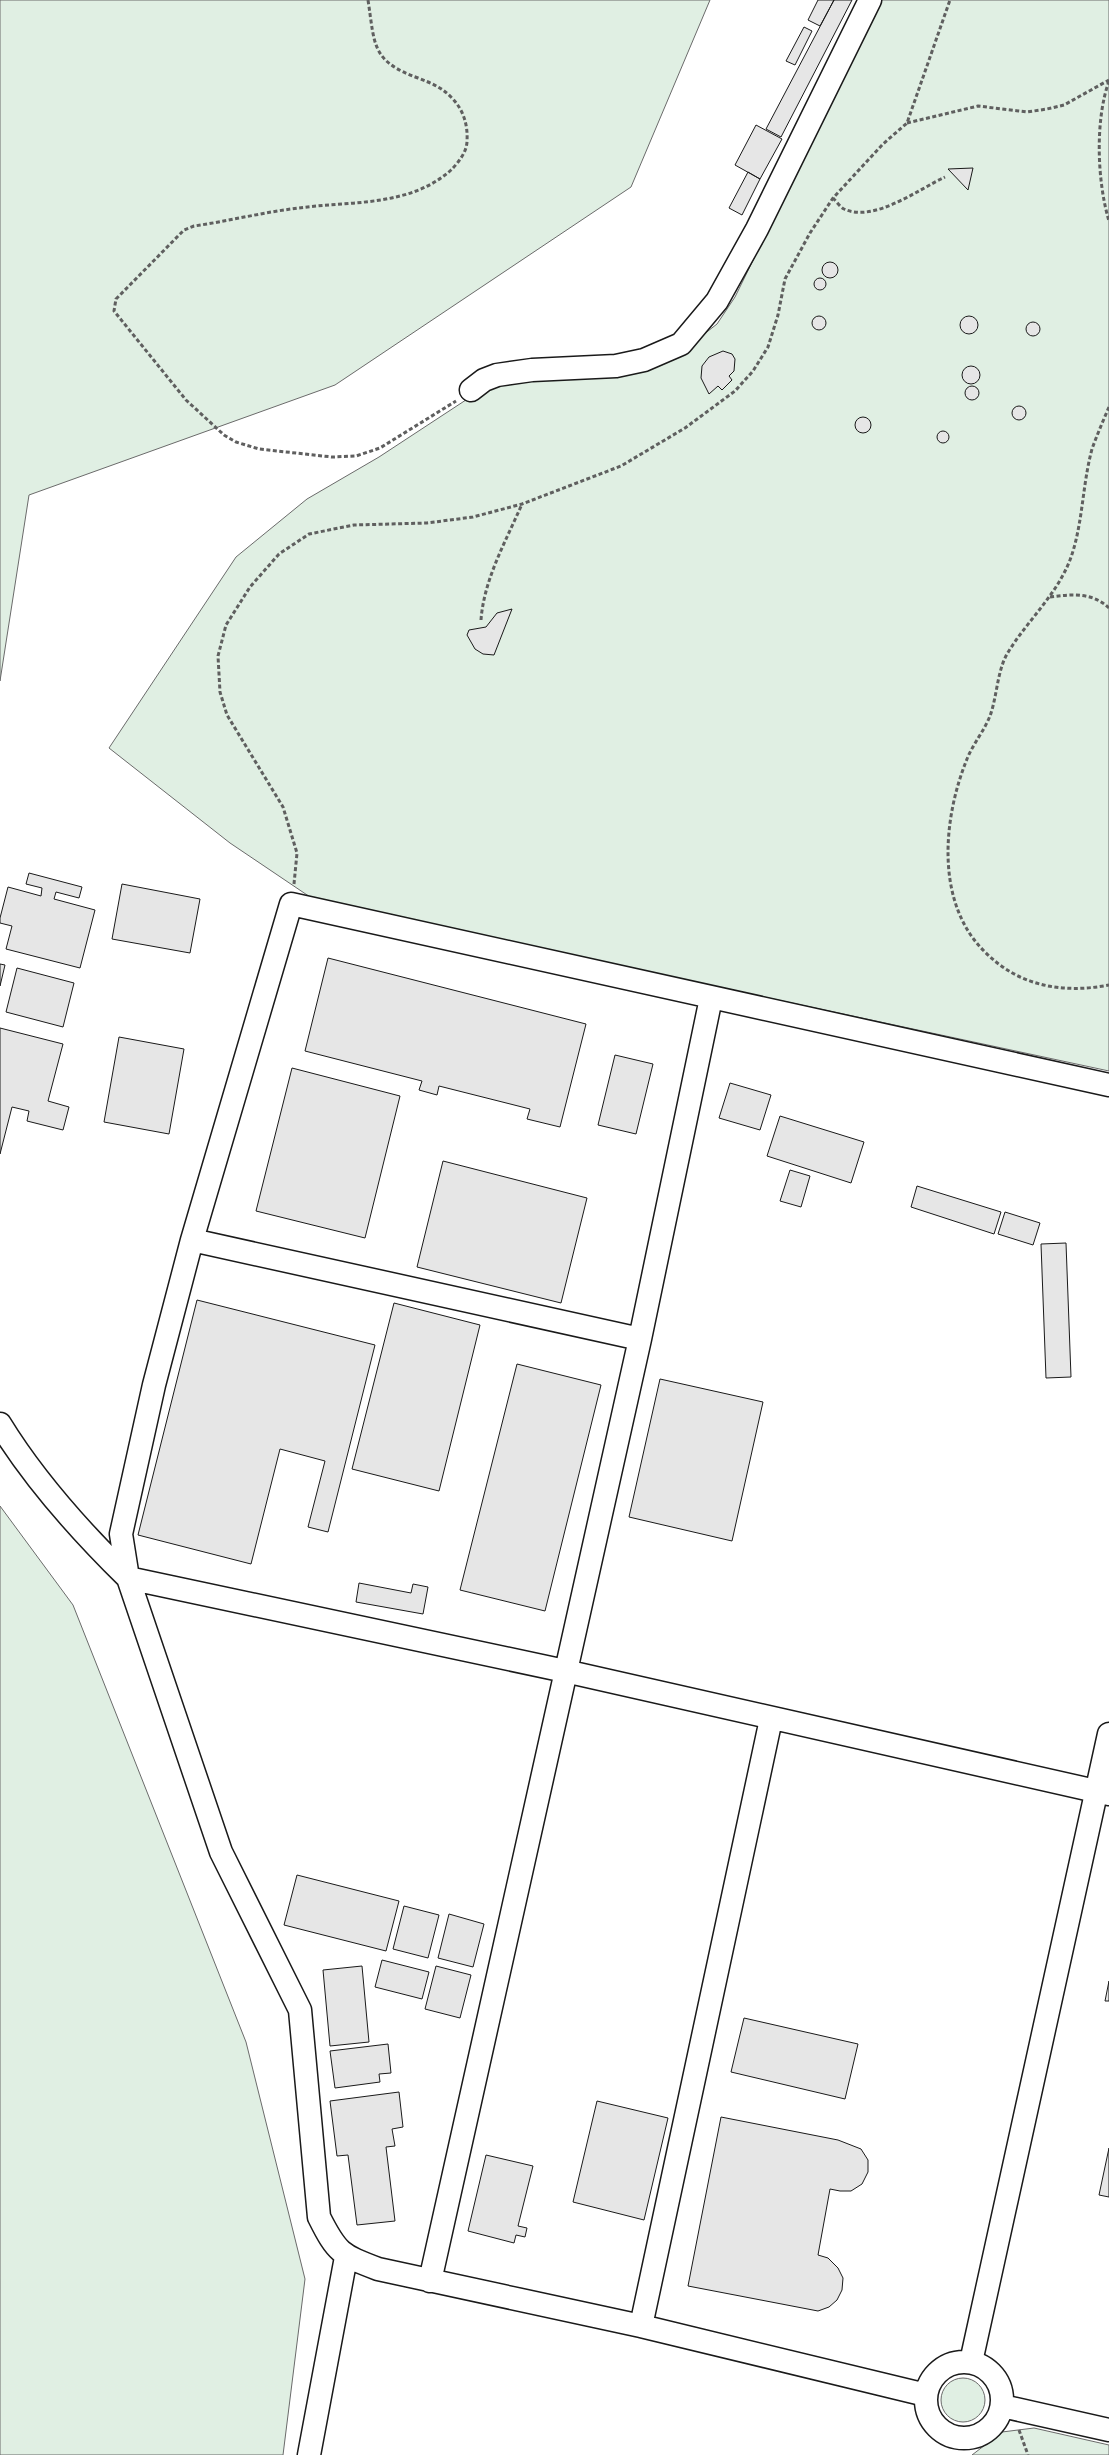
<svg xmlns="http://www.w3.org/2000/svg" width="1109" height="2455" viewBox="0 0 1109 2455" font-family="'Fira Sans Condensed',sans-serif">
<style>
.green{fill:#e0efe3;stroke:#6a6a6a}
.building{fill:#e6e6e6;stroke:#1a1a1a}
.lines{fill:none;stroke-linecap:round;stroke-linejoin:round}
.minor-casing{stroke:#1a1a1a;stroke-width:25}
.path{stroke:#5f5f5f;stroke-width:3;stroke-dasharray:4 2.5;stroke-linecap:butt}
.minor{stroke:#fff;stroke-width:22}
</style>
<rect width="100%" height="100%" fill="#fff"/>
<path class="green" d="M0,0H710L631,187L335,385L29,495L0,681Z
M881,0H1109V1071L316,901L230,843L109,748L236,557L307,499L379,457L475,394L501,385L676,356L717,324L735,297Z
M0,1506L73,1605L246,2042L305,2279L283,2455H0Z
M941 2400a22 22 0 1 1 44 0a22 22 0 1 1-44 0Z
M1034,2428L1109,2445V2455H972L1002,2432Z"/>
<path class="building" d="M818,0H834L820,26L808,20Z
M834,0H852L781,137L766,129Z
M804,27L812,31L795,65L786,61Z
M756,125L782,139L760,179L735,165Z
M973,168L968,190L948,169Z
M748,172L760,179L742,215L729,208Z
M822 270a8 8 0 1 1 16 0a8 8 0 1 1-16 0Z
M814 284a6 6 0 1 1 12 0a6 6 0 1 1-12 0Z
M812 323a7 7 0 1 1 14 0a7 7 0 1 1-14 0Z
M960 325a9 9 0 1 1 18 0a9 9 0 1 1-18 0Z
M1026 329a7 7 0 1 1 14 0a7 7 0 1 1-14 0Z
M723,351L732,354L735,359L734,371L729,376L732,380L722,390L718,386L709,394L701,378L702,366L709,357Z
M962 375a9 9 0 1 1 18 0a9 9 0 1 1-18 0Z
M965 393a7 7 0 1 1 14 0a7 7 0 1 1-14 0Z
M1012 413a7 7 0 1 1 14 0a7 7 0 1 1-14 0Z
M855 425a8 8 0 1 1 16 0a8 8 0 1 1-16 0Z
M937 437a6 6 0 1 1 12 0a6 6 0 1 1-12 0Z
M512,609L494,655L483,654L475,649L467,635L469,630L486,627L497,613Z
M29,873L82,887L79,898L56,892L54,899L95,910L80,968L6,949L12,926L0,923V918L8,887L41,896L42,888L26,884Z
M122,884L200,899L190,953L112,939Z
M328,958L586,1024L560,1127L527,1119L530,1109L439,1086L437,1095L419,1090L422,1081L305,1051Z
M0,964L5,965L0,986Z
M17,968L74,983L63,1027L6,1012Z
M0,1028L63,1044L48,1101L69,1107L63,1130L27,1121L29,1111L12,1107L0,1154Z
M119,1037L184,1049L169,1134L104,1122Z
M615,1055L653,1064L636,1134L598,1125Z
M292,1068L400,1096L365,1238L256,1211Z
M730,1083L771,1095L760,1130L719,1118Z
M780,1116L864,1142L851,1183L767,1156Z
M443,1161L587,1198L561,1303L417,1267Z
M790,1170L810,1176L801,1207L780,1201Z
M917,1186L1001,1212L994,1234L911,1207Z
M1005,1212L1040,1223L1033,1245L998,1234Z
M1066,1243L1071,1377L1046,1378L1041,1244Z
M197,1300L375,1345L328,1532L308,1527L325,1461L280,1449L251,1564L138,1535Z
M394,1303L480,1325L439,1491L352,1469Z
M517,1364L601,1385L545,1611L460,1590Z
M660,1379L763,1402L732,1541L629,1517Z
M359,1583L411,1593L413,1584L428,1587L423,1614L356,1602Z
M297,1875L399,1901L386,1951L284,1925Z
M404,1906L439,1915L428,1958L393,1949Z
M449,1914L484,1924L473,1967L438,1958Z
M382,1960L429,1972L422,1999L375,1987Z
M362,1966L369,2042L330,2046L323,1970Z
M436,1966L471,1975L460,2018L425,2009Z
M1109,1981V2001H1105Z
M744,2018L858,2044L845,2099L731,2072Z
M388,2044L391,2073L379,2074L380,2082L335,2088L330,2051Z
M399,2092L403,2127L392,2129L395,2146L386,2147L395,2221L357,2225L348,2155L337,2156L330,2101Z
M597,2101L668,2118L644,2220L573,2202Z
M721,2117L838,2140L861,2149L868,2160V2172L862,2184L851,2191H840L830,2189L818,2255L828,2258L838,2268L843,2278L842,2290L837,2300L829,2307L818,2311L688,2286Z
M1109,2148V2197L1099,2195Z
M486,2155L533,2166L518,2226L527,2228L525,2237L516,2235L514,2243L468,2231Z"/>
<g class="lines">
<g class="minor-casing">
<path id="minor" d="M471,390L484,380L497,375L532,370L616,366L644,360L681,344L717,301L757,229L870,0
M192,1240L640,1339
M0,1424C35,1481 81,1532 128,1578L565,1671L1109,1794
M430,2281L640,1339L711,998
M641,2326L771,1719
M926 2400a38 38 0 1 1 76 0a38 38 0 1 1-76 0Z
M971,2362L1109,1734
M926,2395L641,2326L378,2269C341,2255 337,2253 319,2217L300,2010L221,1852L128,1578L121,1534L154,1385L192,1240L291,904L1109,1085
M1002,2406L1109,2430
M309,2455L346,2257"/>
</g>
<path class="path" d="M368,0C375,45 371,61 418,78C431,83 441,87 451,97C463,109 468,124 467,141C467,152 458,163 451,170C410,207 350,201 299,208C264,212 229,221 194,226L184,230L116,299L114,311L186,400L224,435L236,442L259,449L332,457L356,456L380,448L456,401
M1109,81C1095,120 1097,181 1109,221
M907,123L978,106L1027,112L1047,109L1064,105L1109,80
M833,198C836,201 840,207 844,209C874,223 919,189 945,177
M1109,407C1103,421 1097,435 1092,449C1082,486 1083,525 1070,560C1056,596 1026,622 1007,654C997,672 997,697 990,716C984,731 973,744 967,759C943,818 935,902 984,951C1018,986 1062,994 1109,985
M1050,597C1072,594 1092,592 1109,608
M481,620C484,579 506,541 522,504
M294,884L297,853L283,807L227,715L220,692L218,656L226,625L250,587L279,554L309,534L354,525L427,523L473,517L522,504L621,466L685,428L735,391L753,371L768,347L778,315L785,279L810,233L833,198L883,144L907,123L950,0
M1019,2430L1028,2455"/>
<use href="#minor" class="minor"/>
</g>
</svg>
